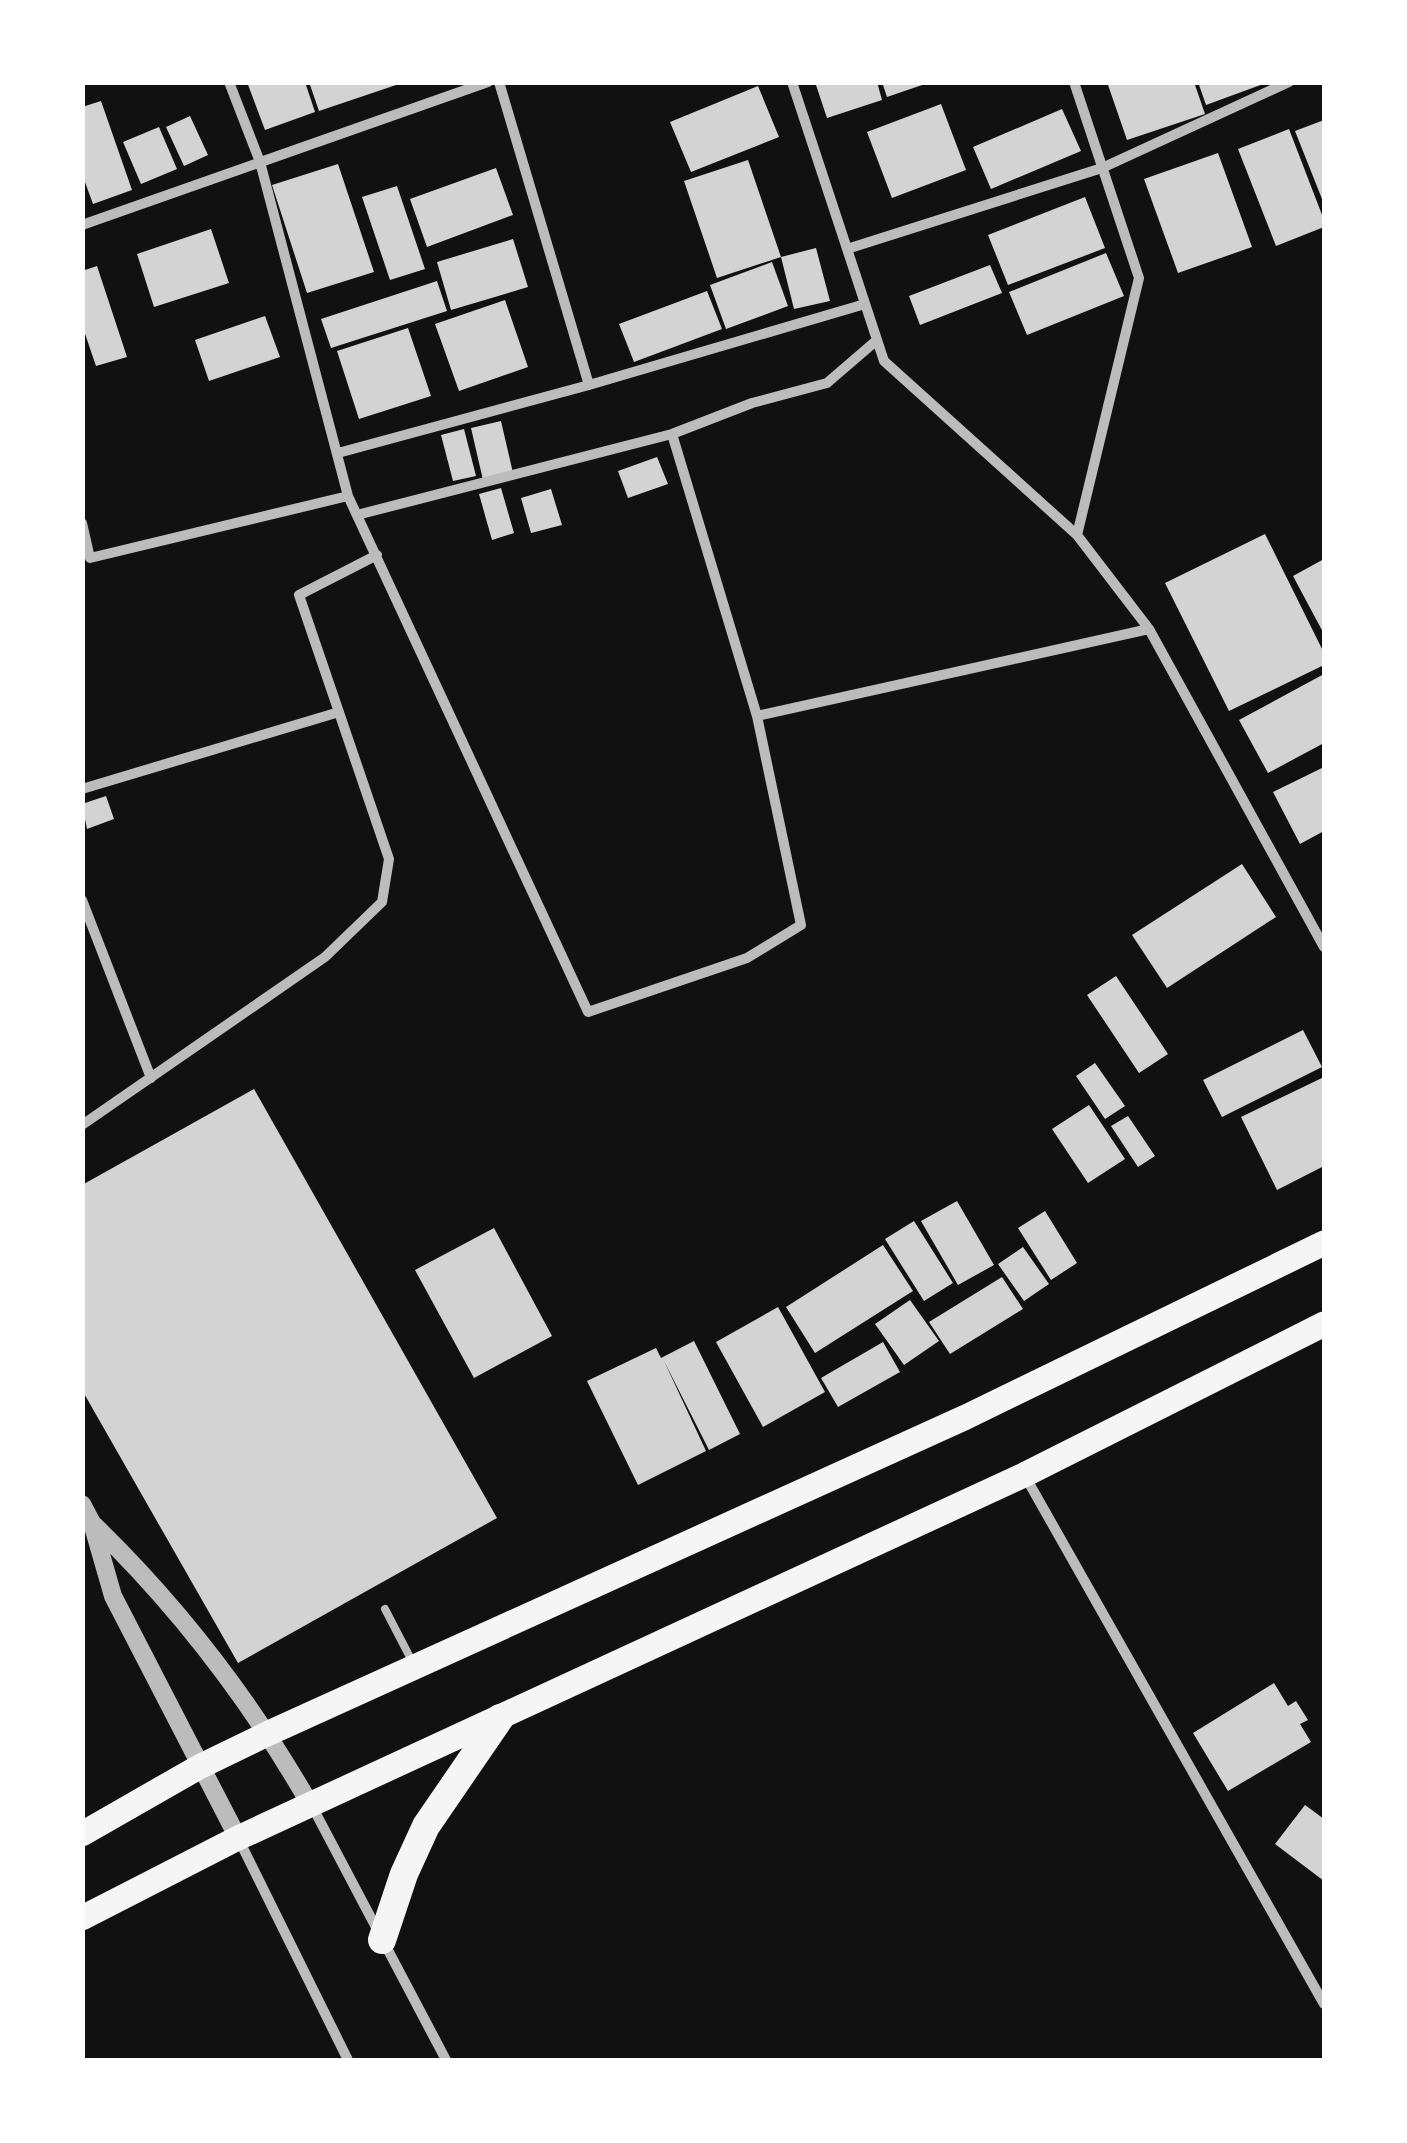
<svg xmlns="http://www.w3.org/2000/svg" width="1407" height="2143" viewBox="0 0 1407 2143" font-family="'Roboto Condensed',sans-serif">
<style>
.building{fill:#d3d3d3}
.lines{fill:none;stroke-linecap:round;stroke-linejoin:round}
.service{stroke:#bcbcbc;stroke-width:8}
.minor{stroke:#bcbcbc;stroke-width:10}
.tertiary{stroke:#bcbcbc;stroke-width:18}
.primary{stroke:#f5f5f5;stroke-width:25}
.trunk{stroke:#f5f5f5;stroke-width:28}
</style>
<rect width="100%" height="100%" fill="#111"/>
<path class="building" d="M247,82H305L315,112L265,130Z
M309,82H402V83L319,111Z
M815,82H877L882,100L827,118Z
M882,82H928V83L887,97Z
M1107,82H1194L1205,114L1127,140Z
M1198,82H1266V83L1206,105Z
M758,86L779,137L691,172L670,122Z
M101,101L132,190L93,204L82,174V107Z
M941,104L966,170L892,198L867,132Z
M1062,109L1081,151L991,189L973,147Z
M190,116L208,155L184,166L166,127Z
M1324,120V204L1295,131Z
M159,127L177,169L141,184L123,142Z
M1289,129L1324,220V227L1276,246L1238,149Z
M1218,153L1252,247L1178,273L1144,179Z
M748,160L781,257L816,248L830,301L794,309L781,257L717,278L684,181Z
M338,164L374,272L307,293L272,185Z
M496,168L513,215L427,247L410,199Z
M397,186L425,269L390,280L362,197Z
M1085,197L1105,248L1008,285L988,235Z
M211,229L229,283L154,307L137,254Z
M513,239L528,287L451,310L437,262Z
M1106,253L1124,296L1027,335L1009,292Z
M772,262L788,306L726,329L710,285Z
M990,265L1002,293L920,325L909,296Z
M97,266L127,357L96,366L82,325V271Z
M437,281L447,311L331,348L321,319Z
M707,291L722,329L634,362L619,324Z
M505,300L528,367L459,391L435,324Z
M265,316L280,357L209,381L195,340Z
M408,328L431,396L359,419L337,351Z
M501,421L513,473L483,480L471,428Z
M464,429L476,476L453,481L441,435Z
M657,457L668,484L628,498L618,471Z
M501,488L514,533L492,540L479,494Z
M551,489L562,525L531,533L521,498Z
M1265,534L1324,653V665L1229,711L1165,583Z
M1324,559V634L1293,576Z
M1324,674V743L1268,773L1239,720Z
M1324,767V831L1300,844L1273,792Z
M106,796L114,819L87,829L82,804Z
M1242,864L1276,917L1167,988L1132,935Z
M1116,976L1168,1054L1139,1073L1087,995Z
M1303,1030L1322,1067L1222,1117L1203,1080Z
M1095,1063L1125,1106L1105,1119L1076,1076Z
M1324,1077V1166L1277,1190L1241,1117Z
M254,1089L497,1518L238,1663L82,1390V1185Z
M1089,1105L1125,1159L1088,1183L1052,1129Z
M1128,1116L1155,1156L1138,1167L1111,1126Z
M957,1201L994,1265L958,1285L921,1221Z
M1045,1211L1077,1263L1051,1280L1018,1228Z
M914,1221L953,1283L924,1301L885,1239Z
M494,1228L552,1336L474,1378L415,1270Z
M883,1245L913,1291L815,1353L786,1307Z
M1023,1247L1049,1284L1024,1301L998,1264Z
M1002,1277L1023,1309L950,1354L929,1322Z
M910,1300L939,1341L904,1365L875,1324Z
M778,1307L825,1392L763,1427L716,1342Z
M694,1341L740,1434L709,1450L664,1361L706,1451L638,1485L587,1381L656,1348L661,1358Z
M883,1342L900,1372L838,1407L821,1378Z
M1274,1683L1288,1706L1296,1701L1308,1720L1300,1724L1311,1742L1228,1791L1193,1733Z
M1305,1805L1324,1819V1881L1275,1844Z"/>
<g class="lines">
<path class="service" d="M385,1609L413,1663"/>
<path class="minor" d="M229,82L260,162L348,496L588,1012L747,958L801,925L757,716L672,434
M499,82L589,385
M792,82L884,361L1077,535L1139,278L1074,82
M82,225L488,82
M847,249L1102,168L1289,82
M338,453L589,385L865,304
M357,515L672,434L752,403L827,383L877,340
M82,523L90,558L348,496
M1077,535L1149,629L1324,947
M757,716L1149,629
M82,789L339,712
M82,900L151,1078
M82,1125L325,957L382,902L389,859L299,595L377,555
M1025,1476L1324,2004
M312,1806L446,2060
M238,1838L348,2060"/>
<path class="tertiary" d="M82,1504L92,1523L113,1596L238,1838
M92,1523C177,1605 252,1703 311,1806"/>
<path class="primary" d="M82,1834L199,1767L269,1733L966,1417L1324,1243
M82,1918L238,1838L1024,1475L1324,1324"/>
<path class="trunk" d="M382,1940L404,1874L426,1826L500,1718"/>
</g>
<rect width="1407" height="2143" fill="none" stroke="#ffffff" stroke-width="170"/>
</svg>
